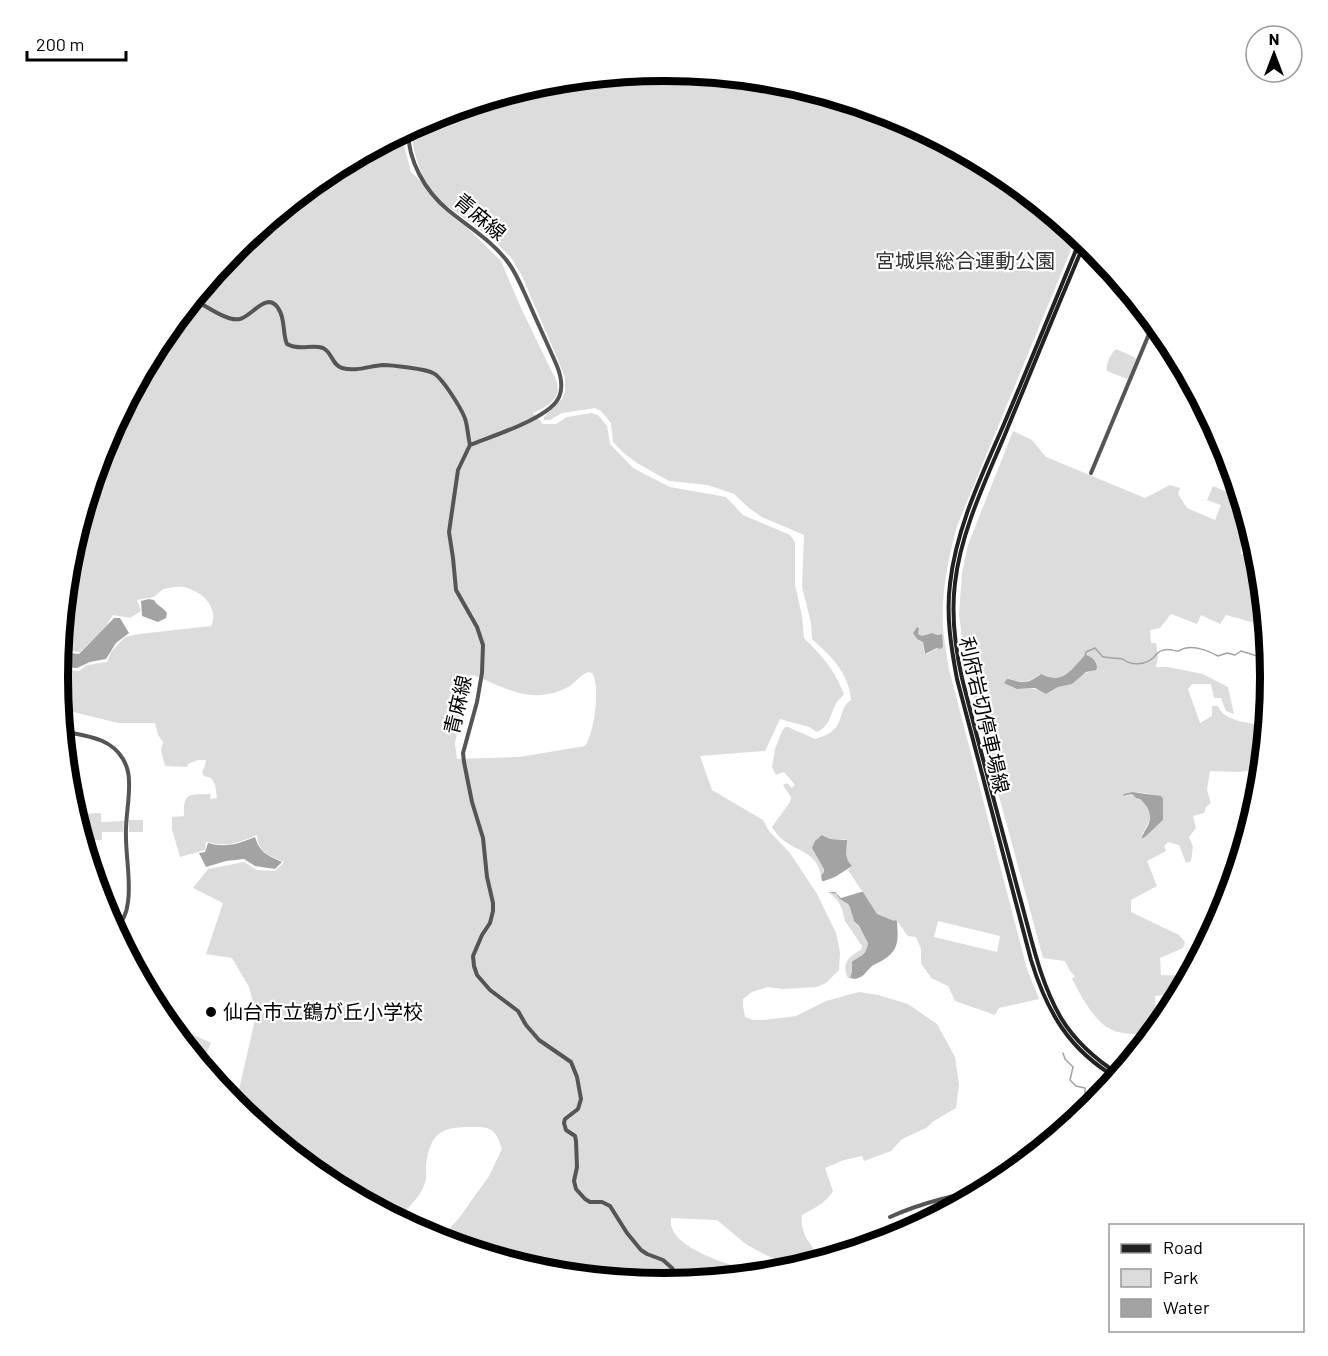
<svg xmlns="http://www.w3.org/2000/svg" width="1328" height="1356" viewBox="0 0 1328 1356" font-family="Barlow,'Noto Sans JP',sans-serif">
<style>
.green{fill:#dcdcdc;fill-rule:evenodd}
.water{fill:#a3a3a3}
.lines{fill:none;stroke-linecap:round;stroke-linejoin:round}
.stream{stroke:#a3a3a3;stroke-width:1.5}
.tertiary{stroke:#555;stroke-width:4}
.secondary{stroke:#222;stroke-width:4}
.poi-dot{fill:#000;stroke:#fff;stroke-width:2}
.labels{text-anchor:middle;stroke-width:4.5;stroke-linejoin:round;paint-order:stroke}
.street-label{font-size:20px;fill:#000;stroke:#fff}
.park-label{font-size:20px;fill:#333;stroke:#fff}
.poi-label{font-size:20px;fill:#000;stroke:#fff;text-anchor:start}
.rim{fill:none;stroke:#000;stroke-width:8}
</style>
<rect width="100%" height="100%" fill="#fff"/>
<path class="green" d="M664,71L783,83L897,117L1002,173L1077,235L957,526C948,559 941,593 943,628C944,641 947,656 949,669L1027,969L1039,999L999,1008L995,1015L955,1001L948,986L931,978L921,963V949L916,937L908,936L897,921L894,922L877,914L848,870L852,866L848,861L846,854V839H830L823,835L819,839L817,856C821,861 824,865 824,872L821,876C817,851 798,853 782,839C778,836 775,831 772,827L790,802L791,797L783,785L787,783L792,788L795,785L784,772L776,775L772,767L775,749L782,731L785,727H788L815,739C825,736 835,732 839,722C843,713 842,706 851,700C849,673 831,656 812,639L811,623L802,587L804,535L762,517L749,508L734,494L708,485L669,481L637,463L625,454L613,442L611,423L601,411L595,408L562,413L550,420H544V417L562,399L565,392V378L558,360L522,276L512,259L491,237L441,202L501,261L521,308L552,372C566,394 553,404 533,413L543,424H556L567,417L591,413L598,415L607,426L610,444L633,468L670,487L726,497L743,515L790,535L795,542V585L802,616L804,638C823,657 834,669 844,694C843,696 838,700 837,702C830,713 831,726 817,732L809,727L780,719L765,751L700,756L712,790L763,820L769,831L790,853L817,894L836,933L840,952L839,970L826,983L817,987L782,989L768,987L752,992L743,999V1006L745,1017L753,1020H764L796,1016L826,1001L859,992L878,995L908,1004L937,1024L955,1057L959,1085L956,1108L934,1121L926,1128L902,1139L891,1151L864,1161L862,1156L844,1160L825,1168L833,1191C825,1204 814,1208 802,1215C800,1231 807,1240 816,1252L801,1266L786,1264L768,1256L747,1245L717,1220L671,1218C666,1251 742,1268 766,1275L664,1285L545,1273L444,1243L445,1234L459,1218L489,1176L502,1149C497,1134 494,1127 477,1127C445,1127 431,1128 426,1165C426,1170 427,1178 425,1183C421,1197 406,1209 397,1220L326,1182L235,1107L254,1024V1006L249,987L232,958L206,954L223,903L193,888L208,869L244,862L257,870L275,871L284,862C269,855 258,853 257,835C236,843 229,847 206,842L205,850L180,857L172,829V817L184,816C183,791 190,795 211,794L210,799L217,798L215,784L211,778L204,776L202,772L205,766L206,760H198L188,764L187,767L165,766L161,750L163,742L158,735L155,723H118L69,711L61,705L60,706L57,678L59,669L79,671L87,665L107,662L111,652L125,637L139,634L211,626C220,608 201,590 183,587C177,586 170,588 163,589L154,597L137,600L141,611L130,618L113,615L106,626L80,652L60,650L69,559L103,445L159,340L235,249L327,173L401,134L411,172L439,199C435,193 428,187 425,180C417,165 412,145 411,128L432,117L546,83ZM917,627L919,628L918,634L922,636L932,633L937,635L941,634L940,649L938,648L927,654L924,653L923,642L917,639L913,633ZM588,672L592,673C601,685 594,735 585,746L519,757L457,759L455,744L458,726L473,675C498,684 520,700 548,694C555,693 563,690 570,686C577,681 578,677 588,672ZM938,921L1000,936L997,952L934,937Z
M1116,349L1134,357L1136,359L1129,377L1127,379L1107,371C1105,365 1111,353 1116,349Z
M1209,416L1220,437L1202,429Z
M1013,431L1032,440L1046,457L1145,498L1170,485L1180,488L1178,494L1187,508L1215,520L1221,505L1207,500L1213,486L1227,492L1234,475L1248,523L1241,532V554L1259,560L1266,626L1226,615L1220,624L1201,615L1197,624L1171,614L1160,628L1150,630L1151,643H1156L1158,656L1156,667H1168L1203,674L1228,687L1234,714L1226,711L1221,698H1214L1211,684H1192L1188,689L1200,723L1212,716V706H1218C1224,722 1251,723 1266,726L1260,786L1255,770L1240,772L1210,771L1207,790L1211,803L1206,807L1204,813L1193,816L1196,828L1189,837L1193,847L1191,861L1186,863L1179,845L1168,842L1164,846L1166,851L1147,861L1157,886L1131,900V912L1179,935L1185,942L1183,948L1160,958L1161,975L1189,976L1180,994L1155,996C1156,1013 1158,1021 1147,1035C1138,1034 1128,1034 1118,1032C1096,1027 1082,997 1072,979L1075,976L1070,971L1065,961L1043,958L981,730L965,659L959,615L962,573L968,545ZM1084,656L1096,662L1097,668L1082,675L1072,684L1058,687L1046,694C1033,684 1022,693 1009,685L1010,679C1024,683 1028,683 1040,674C1064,684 1070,672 1084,656ZM1131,792L1145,793L1162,797L1163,820L1144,838L1142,834C1152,819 1153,813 1140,799L1136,798L1132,794L1126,796L1124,794Z
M101,813V822L124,821L123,832H102V840H82L74,814Z
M129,820H143V832H129Z
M829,892L836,894C840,900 847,902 851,908C853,912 852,917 855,922C860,929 865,935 868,943C867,952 863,956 855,959L850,978H848C841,964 848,957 861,950L862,946L845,921L842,909L838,901Z
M1227,902L1225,911L1218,924L1210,918L1209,912Z
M183,1030L211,1043L201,1065L177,1036Z"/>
<path class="water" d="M149,599L154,600C157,606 163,607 167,613L166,618L158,622L142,616L141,601Z
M114,618H120L129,633L116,643L106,659L90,662L77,668L58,667L60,652L79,654Z
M917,627L919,628L918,634L922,636L932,633L937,635L942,634L943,647L940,649L937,648L925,654L923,642L917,639L913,633Z
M1086,655C1093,657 1097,662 1097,668L1096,670L1086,672L1072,684L1058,687L1046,694L1035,688L1017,689L1004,683L1007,679C1012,679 1017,682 1022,682C1030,683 1036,677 1041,674C1063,685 1071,670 1084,656Z
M1132,792L1161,796L1163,799V820L1144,838H1142C1143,832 1147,829 1149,823C1152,813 1147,806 1140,799L1136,798L1132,794L1123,796L1124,794Z
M822,835L830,839L847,840L846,854L848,861L852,866L835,877L824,881H822L821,876L824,872V869L812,848L815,841Z
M255,837C260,853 267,855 282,862L275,869L255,866L244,859L226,861L206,867L199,853L205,852L208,843C226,848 238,844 255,837Z
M828,892H835L841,898L861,892H863L877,914L894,921L895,920L897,921C898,938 900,950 883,960C879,963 873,964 870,968C863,975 865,976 855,979L850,978L852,971V962C860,955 866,957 868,943L859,926L854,921L850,907L848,904L840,899L836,894Z"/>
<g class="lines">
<path class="stream" d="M1085,657L1086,652L1095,648L1103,657L1123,659C1131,666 1145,665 1153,658C1157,654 1158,651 1164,650C1169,648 1173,651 1178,651C1181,650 1183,648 1186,648C1197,646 1208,651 1218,656L1227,653L1235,655L1241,651L1257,656L1263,662L1270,663
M1063,1053L1065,1059L1073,1067L1070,1080L1076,1086L1085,1088V1098L1091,1109"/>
<path class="tertiary" d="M408,130C408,161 425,191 448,210C470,228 494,242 510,265C518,277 523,290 529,303C538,324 548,345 557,366C561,376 564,388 558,399C547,419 492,436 470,445L458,470L449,532L453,558L456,590L477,627L483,645L482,673L477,702L463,753L464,762L472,802L483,838L487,877L493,903V911L490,923L482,935L473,956L474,966L477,975L490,990L518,1011L526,1025L539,1040L571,1062L577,1077L581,1099L578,1109L565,1119L564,1123L566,1130L575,1136L576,1141L577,1167L574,1181L576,1189L585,1199L590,1202H602L610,1206L627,1233L641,1250L647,1254L663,1260L672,1268L682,1283
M193,299C205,305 227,322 240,319C252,316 267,291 278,308C286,319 282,333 287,344C299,351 312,344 323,348C332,352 332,365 342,368C356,372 369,366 383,365C391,365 426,369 433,373C442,377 464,412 466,422C468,430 468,437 470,445
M1091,473L1154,322
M62,731C85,736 110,737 123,759C127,766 129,774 129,781C130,800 125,818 126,837C126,858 131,881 128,902C127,912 122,923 114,930
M890,1217C923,1202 956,1195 992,1188"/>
<path class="secondary" d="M1081,238C1055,301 1030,363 1004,424C982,475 956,528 950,584C946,616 951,647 957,679L1031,960C1047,1012 1069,1050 1117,1078
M1085,242C1058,305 1032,369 1006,432C986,480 961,531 955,583C951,615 955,647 962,678C980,750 1000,822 1019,894C1031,936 1039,980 1061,1018C1075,1041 1098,1061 1120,1075"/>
</g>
<circle class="poi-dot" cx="211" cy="1012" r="6"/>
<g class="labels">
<g class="street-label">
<text transform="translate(480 217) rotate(40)" y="7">青麻線</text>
<text transform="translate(458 705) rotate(-77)" y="7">青麻線</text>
<text transform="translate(984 715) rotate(77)" y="7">利府岩切停車場線</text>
</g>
<g class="park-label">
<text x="965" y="268">宮城県総合運動公園</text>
</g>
<g class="poi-label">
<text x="223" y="1019">仙台市立鶴が丘小学校</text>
</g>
</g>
<path d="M0 0H1328V1356H0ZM68 677a596 596 0 1 1 1192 0a596 596 0 1 1-1192 0Z" fill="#fff" fill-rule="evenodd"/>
<path class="rim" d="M68 677a596 596 0 1 1 1192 0a596 596 0 1 1-1192 0Z"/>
<rect x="1109" y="1224" width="195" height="108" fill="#ffffff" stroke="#999999" stroke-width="1.5"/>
<rect x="1121" y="1244" width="30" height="9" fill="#222222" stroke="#999999" stroke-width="1.5"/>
<text x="1163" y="1254" font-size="18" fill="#000000">Road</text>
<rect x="1121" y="1269" width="30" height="18" fill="#dcdcdc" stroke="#999999" stroke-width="1.5"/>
<text x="1163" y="1284" font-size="18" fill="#000000">Park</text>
<rect x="1121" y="1299" width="30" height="18" fill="#a3a3a3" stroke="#999999" stroke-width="1.5"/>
<text x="1163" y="1314" font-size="18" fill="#000000">Water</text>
<g transform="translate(1274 54)"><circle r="28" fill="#ffffff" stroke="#999999" stroke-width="1.5"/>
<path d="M0-4.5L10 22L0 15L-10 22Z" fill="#000000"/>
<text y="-9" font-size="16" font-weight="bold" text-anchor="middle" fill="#000000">N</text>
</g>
<path d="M27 51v9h99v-9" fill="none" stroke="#000000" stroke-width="3"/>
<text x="36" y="51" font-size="18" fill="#000000" stroke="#ffffff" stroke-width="4.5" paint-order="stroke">200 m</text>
</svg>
